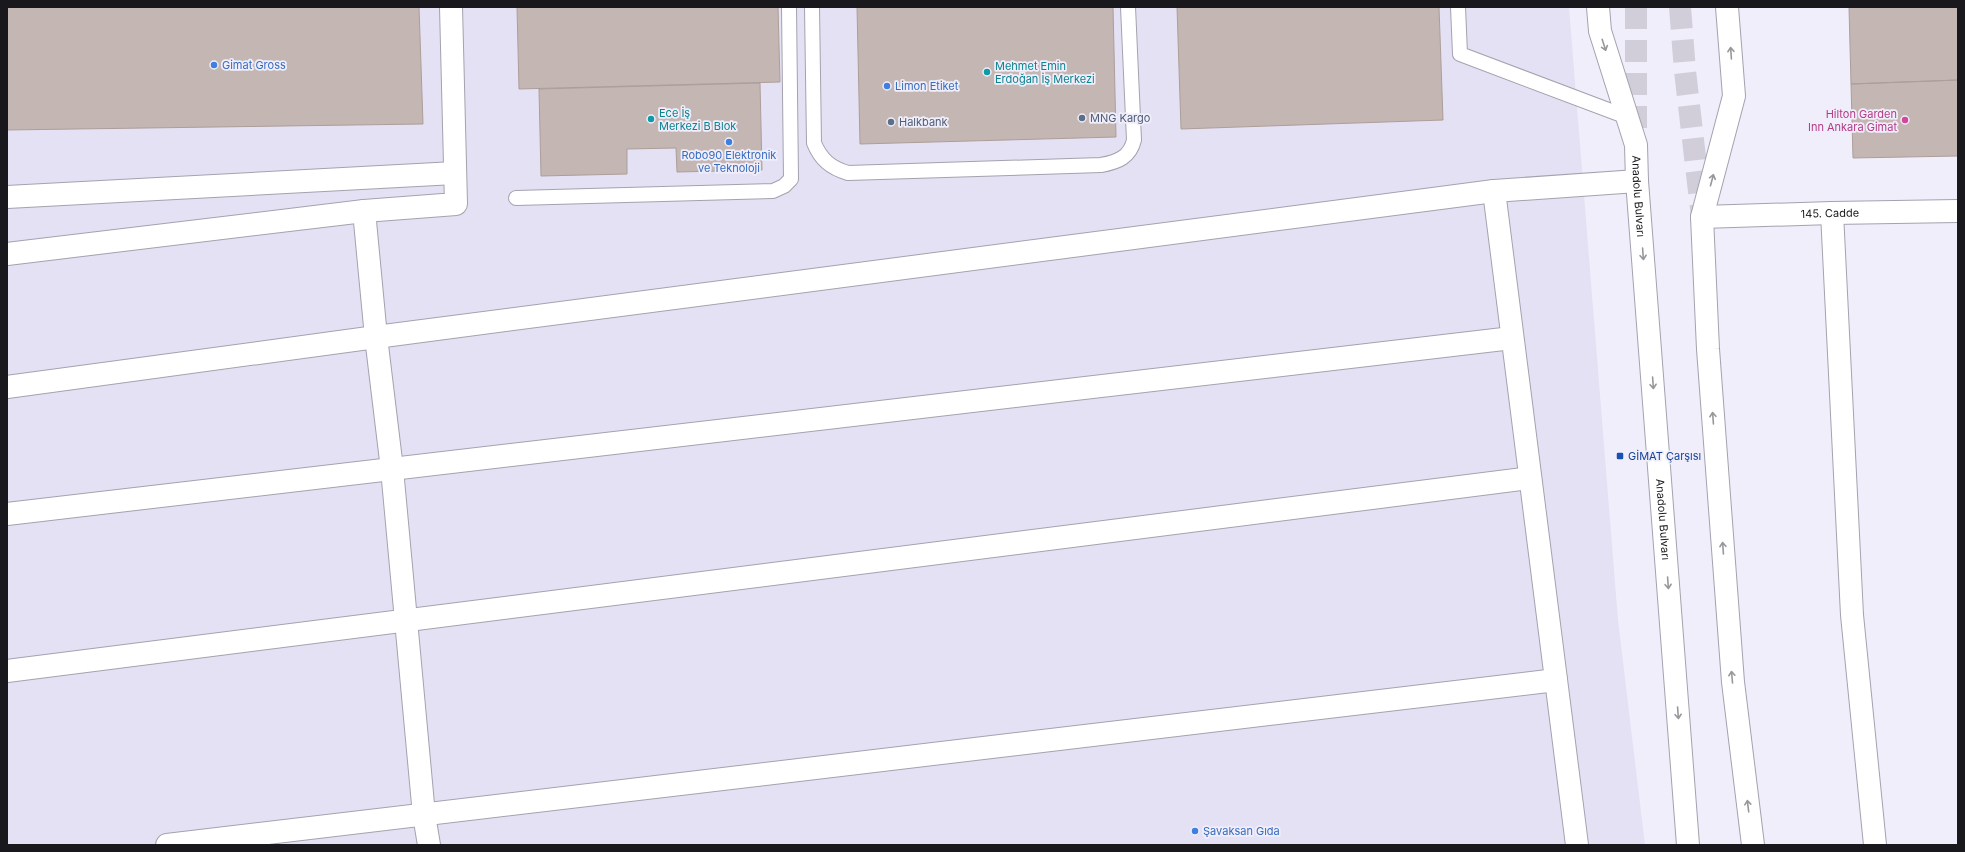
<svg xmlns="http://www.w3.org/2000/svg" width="1965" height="852" viewBox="0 0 1965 852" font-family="Inter,sans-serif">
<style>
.built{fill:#e4e1f5}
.building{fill:#c4b6b2;stroke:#ac9e9a}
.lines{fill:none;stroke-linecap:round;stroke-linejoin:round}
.primary-tunnel{stroke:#d1ceda;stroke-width:22;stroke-dasharray:22 11;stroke-linecap:butt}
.lane-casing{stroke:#a4a2ae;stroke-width:16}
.street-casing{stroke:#a4a2ae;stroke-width:24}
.primary-casing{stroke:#a4a2ae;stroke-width:24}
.lane{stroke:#fff;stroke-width:14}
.street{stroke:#fff;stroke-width:22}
.primary{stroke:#fff;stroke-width:22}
.oneway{stroke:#989799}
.shop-dot{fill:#3f7fe0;stroke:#f1eefb;stroke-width:1.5}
.culture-dot{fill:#0f9aa8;stroke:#f1eefb;stroke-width:1.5}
.service-dot{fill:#5c6f8a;stroke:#f1eefb;stroke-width:1.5}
.hotel-dot{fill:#d1479c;stroke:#f1eefb;stroke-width:1.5}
.transit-dot{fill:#1a4fb4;stroke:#f1eefb;stroke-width:1.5}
.labels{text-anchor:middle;stroke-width:3.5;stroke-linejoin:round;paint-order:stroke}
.shop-label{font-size:11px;fill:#366cbe;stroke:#f1eefb;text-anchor:start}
.culture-label{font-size:11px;fill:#0d838f;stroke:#f1eefb;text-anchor:start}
.hotel-label{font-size:11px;fill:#b23c85;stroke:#f1eefb;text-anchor:end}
.service-label{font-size:11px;fill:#4e5e75;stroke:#f1eefb;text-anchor:start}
.street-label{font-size:11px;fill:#19181c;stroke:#f1eefb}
.transit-label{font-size:11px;fill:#164399;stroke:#f1eefb;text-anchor:start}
</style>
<rect width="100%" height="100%" fill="#f1eefb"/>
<path class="built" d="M7,7H1569L1618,620L1645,845H7Z"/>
<path class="building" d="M7,7H419L423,124L7,130Z
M517,7H778L780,82L519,89Z
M857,7H1113L1116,137L860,144Z
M1177,7H1439L1443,120L1181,129Z
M1849,7H1958V80L1851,84Z
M1958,80V156L1853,158L1851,84Z
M760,83L762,170L677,172L676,148L627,149V174L541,176L539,89Z"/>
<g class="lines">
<path class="primary-tunnel" d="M1636,7V138
M1680,7L1685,71L1702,217"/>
<g class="lane-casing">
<path id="lane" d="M812,7L814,143C821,160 831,168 848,173L1101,165C1118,162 1130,157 1134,140L1128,7
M1458,7L1460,54L1627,117
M516,198L773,191L784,186L791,179L789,7"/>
</g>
<g class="street-casing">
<g id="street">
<path d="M1494,191L1577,845"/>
<path d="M7,197L455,173"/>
<path d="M1832,213L1852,615L1875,845"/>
<path id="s1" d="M1702,217L1832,213L1958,211"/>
<path d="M7,254L364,211"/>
<path d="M7,387L376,337L1494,191L1637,181"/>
<path d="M7,514L1512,338"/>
<path d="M7,671L1530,478"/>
<path d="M167,845L1556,680"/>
<path d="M429,845L424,815L392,469L376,337L364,211L456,204L451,7"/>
</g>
</g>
<g class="primary-casing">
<g id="primary">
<path id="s2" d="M1598,7L1600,31L1636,145L1637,181L1688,845"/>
<path d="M1727,7L1734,96L1702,217L1708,349L1733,682L1753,845"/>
</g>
</g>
<use href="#lane" class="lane"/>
<use href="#street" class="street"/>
<use href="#primary" class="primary"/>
</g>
<defs><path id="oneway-shaft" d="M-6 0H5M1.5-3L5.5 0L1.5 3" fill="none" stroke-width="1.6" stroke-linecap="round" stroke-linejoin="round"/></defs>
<g class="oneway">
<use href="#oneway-shaft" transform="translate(1604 45) rotate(72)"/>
<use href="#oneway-shaft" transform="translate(1731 53) rotate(-94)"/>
<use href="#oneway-shaft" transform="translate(1712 180) rotate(-75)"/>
<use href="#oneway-shaft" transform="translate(1643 254) rotate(86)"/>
<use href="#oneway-shaft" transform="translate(1653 383) rotate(86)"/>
<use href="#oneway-shaft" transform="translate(1713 418) rotate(-94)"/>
<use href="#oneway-shaft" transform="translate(1723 548) rotate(-94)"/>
<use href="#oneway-shaft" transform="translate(1668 583) rotate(86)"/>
<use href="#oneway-shaft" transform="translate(1732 677) rotate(-95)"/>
<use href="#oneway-shaft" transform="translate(1678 713) rotate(86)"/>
<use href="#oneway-shaft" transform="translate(1748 806) rotate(-97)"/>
</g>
<g class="shop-dot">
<circle cx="214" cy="65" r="4"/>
<circle cx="887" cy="86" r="4"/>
<circle cx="729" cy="142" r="4"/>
<circle cx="1195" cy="831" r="4"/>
</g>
<g class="culture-dot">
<circle cx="987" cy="72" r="4"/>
<circle cx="651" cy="119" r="4"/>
</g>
<g class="service-dot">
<circle cx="1082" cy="118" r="4"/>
<circle cx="891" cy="122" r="4"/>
</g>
<circle class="hotel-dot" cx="1905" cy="120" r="4"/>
<rect class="transit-dot" x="1616" y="452" width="8" height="8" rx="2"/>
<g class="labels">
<g class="shop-label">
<text x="222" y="69">Gimat Gross</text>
<text x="895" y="90">Limon Etiket</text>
<text x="729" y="159" text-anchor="middle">Robo90 Elektronik<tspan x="729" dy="13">ve Teknoloji</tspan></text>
<text x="1203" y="835">Şavaksan Gıda</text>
</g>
<g class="culture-label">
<text x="995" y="70">Mehmet Emin<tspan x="995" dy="13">Erdoğan İş Merkezi</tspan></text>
<text x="659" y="117">Ece İş<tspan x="659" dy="13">Merkezi B Blok</tspan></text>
</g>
<g class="hotel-label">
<text x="1897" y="118">Hilton Garden<tspan x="1897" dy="13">Inn Ankara Gimat</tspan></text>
</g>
<g class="service-label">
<text x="1090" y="122">MNG Kargo</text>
<text x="899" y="126">Halkbank</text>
</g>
<g class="street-label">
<text dy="4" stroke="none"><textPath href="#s2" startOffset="195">Anadolu Bulvarı</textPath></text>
<text dy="4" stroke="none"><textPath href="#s1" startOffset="128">145. Cadde</textPath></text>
<text dy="4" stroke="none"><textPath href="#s2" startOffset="519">Anadolu Bulvarı</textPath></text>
</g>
<g class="transit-label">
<text x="1628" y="460">GİMAT Çarşısı</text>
</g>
</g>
<rect width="1965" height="852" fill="none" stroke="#19181c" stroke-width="16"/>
</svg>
